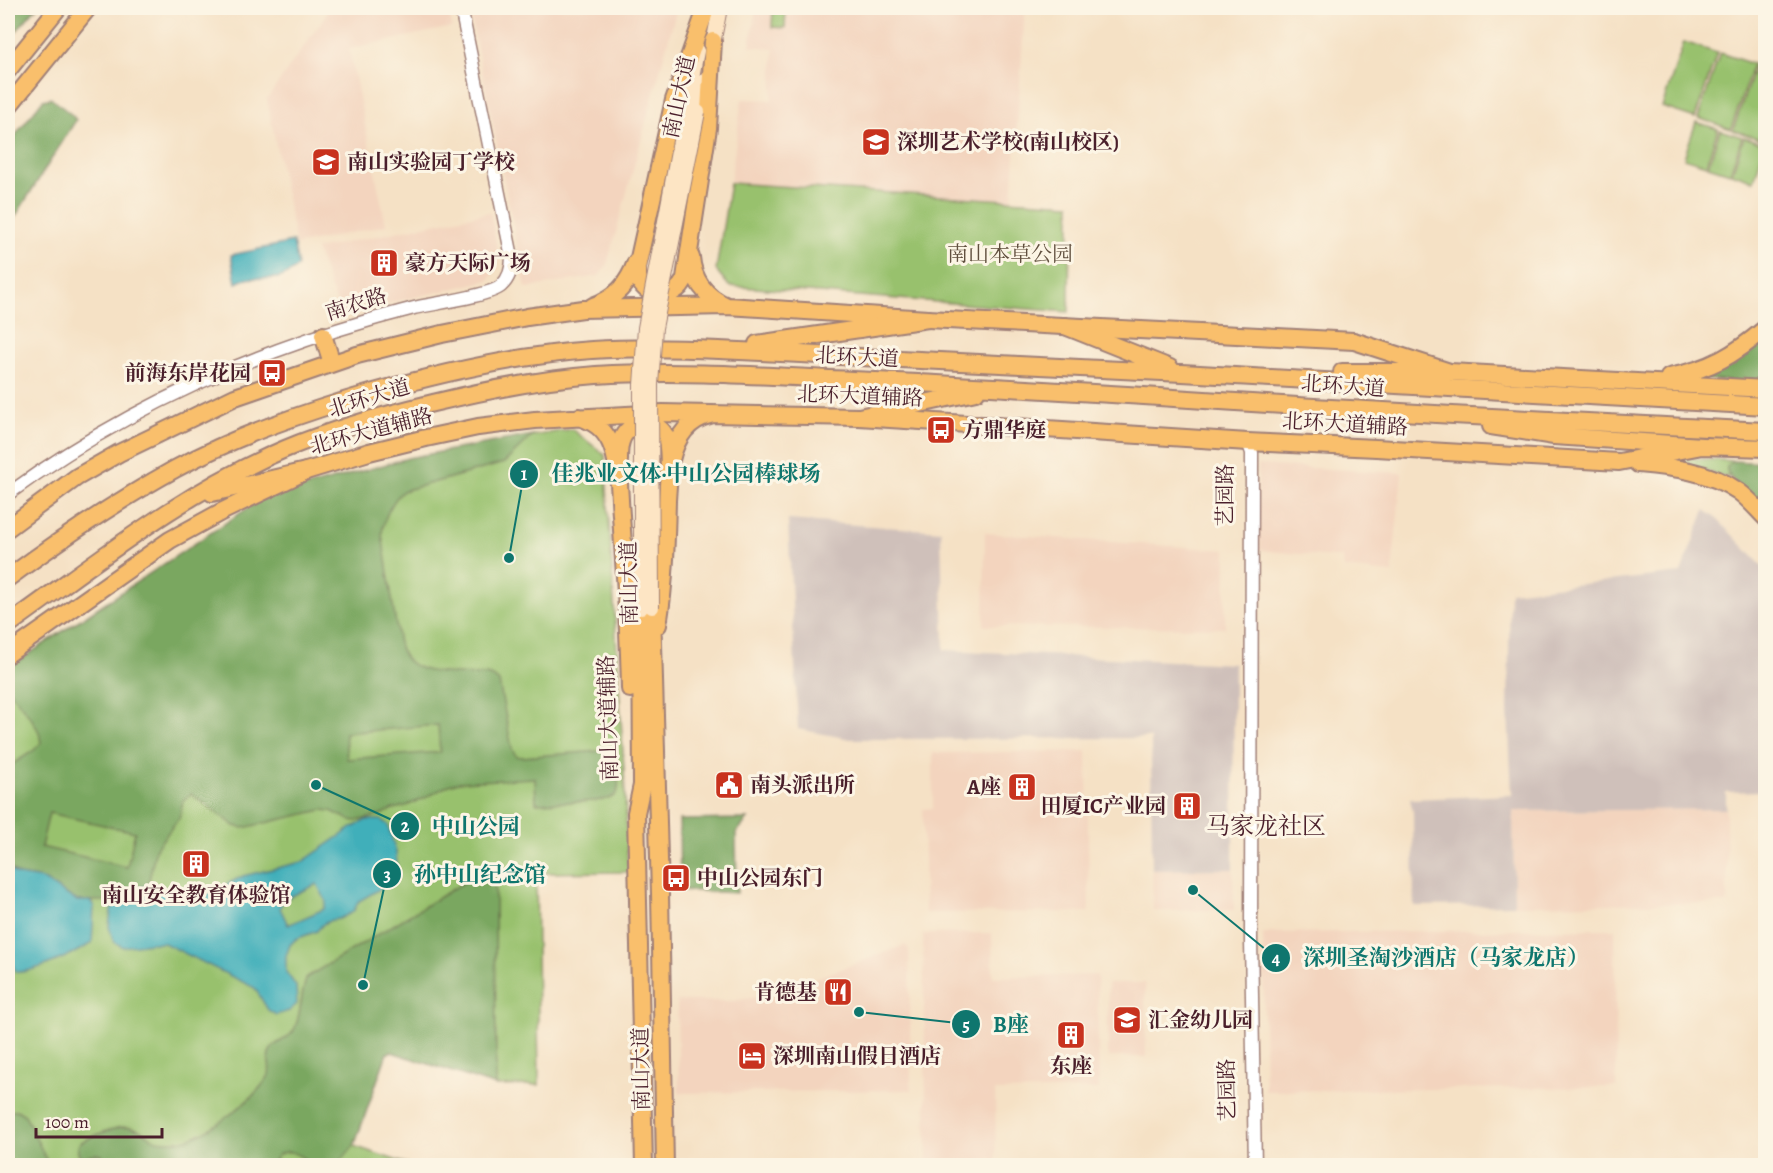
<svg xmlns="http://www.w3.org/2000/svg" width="1773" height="1173" viewBox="0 0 1773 1173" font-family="Alegreya,'Noto Serif SC',serif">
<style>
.built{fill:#f3d4be}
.industrial{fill:#cfc0ba}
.green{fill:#98c16d;stroke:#71704c;stroke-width:1.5}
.forest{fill:#7aa760;stroke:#626346;stroke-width:1.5;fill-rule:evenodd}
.water{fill:#3fafba;stroke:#446772;stroke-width:1.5;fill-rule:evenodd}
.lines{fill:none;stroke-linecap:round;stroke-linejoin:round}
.tertiary-casing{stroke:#a08078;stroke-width:15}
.secondary-casing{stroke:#a08078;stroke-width:16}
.primary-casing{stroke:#a08078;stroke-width:20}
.trunk-casing{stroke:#a08078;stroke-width:20}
.tertiary{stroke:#fff;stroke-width:12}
.secondary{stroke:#fde5c4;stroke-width:14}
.primary{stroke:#f9bf6c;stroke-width:16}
.trunk{stroke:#f9bf6c;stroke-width:16}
.secondary-bridge-casing{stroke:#a08078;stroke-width:16;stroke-linecap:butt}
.secondary-bridge{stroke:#fde5c4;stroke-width:14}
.labels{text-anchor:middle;stroke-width:6;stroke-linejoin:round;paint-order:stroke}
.street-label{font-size:21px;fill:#4a1f2b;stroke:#fcf5e5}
.poi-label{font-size:21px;font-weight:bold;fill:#4a1f2b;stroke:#fcf5e5;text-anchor:start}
.park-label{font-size:21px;fill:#61503f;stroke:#fcf5e5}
.quarter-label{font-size:24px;fill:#4a1f2b;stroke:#fcf5e5}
.leader{fill:none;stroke:#0f766e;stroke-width:2}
.callout-dot{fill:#0f766e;stroke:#fcf5e5;stroke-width:2}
.mark-label{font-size:18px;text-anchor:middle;font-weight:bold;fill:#fff}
.callout-label{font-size:22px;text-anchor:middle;font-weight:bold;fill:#0f766e;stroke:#fcf5e5;stroke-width:6;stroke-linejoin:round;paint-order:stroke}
</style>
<rect width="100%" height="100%" fill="#fcf5e5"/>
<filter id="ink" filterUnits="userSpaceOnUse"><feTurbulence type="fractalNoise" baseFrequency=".0167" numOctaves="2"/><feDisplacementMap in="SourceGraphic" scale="12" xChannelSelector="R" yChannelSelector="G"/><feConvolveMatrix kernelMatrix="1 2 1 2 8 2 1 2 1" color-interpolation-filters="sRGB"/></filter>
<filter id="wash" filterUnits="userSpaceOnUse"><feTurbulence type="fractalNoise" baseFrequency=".008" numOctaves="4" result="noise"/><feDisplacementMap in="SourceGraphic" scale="24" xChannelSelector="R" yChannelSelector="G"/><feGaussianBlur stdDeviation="1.35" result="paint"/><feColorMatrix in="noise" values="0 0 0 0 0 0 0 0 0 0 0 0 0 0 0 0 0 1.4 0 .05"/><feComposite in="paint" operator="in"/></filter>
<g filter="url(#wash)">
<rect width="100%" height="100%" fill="#f5e1c5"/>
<path class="built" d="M331,8H448L452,27L349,49L386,225L296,245L267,99Z
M469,8H677L607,265L599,276L526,288Z
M756,8H1025L1012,200L730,183L742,99L772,100L774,48L750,46Z
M490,212L499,257L498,267L489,280L381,305L342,316L316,249Z
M1258,465L1402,473L1392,573L1344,568L1343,558L1258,550Z
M985,533L1226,550L1225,628L984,626Z
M1087,751L1089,912L925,913L923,809L933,808V753Z
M1726,809L1727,903L1514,905L1513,811Z
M1233,869L1234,910L1153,911L1152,870Z
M1615,929L1616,1087L1265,1091L1263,933Z
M992,933L993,977L1097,975L1099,1089L995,1091L996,1165H927L923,934Z
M905,945L909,949L911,1090L679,1093L677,1001H734L774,994Z
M1108,983H1145L1146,1057H1108Z"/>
<path class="industrial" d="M1705,510L1718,520L1765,569V791L1726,792V809L1513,811L1514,905L1414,906L1413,812L1410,799L1512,795L1508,710L1510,592L1681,573Z
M788,520L941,531L944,650L1234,664L1233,869L1152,870L1151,738L850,739L798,729Z"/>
<path class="green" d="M773,8H786L785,28L772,27Z
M1684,42L1717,53L1695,118L1662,107Z
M1720,53L1753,64L1731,129L1698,118Z
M1755,65L1765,69V141L1733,130Z
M1696,122L1718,129L1706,165L1684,158Z
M1720,130L1742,137L1730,173L1708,166Z
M1744,137L1765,144L1754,181L1732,173Z
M730,183L1070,204L1069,312L729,286L716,270Z
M572,429L605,455L624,768L628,872L536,873L539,1085L496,1086L392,1052L387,1053L354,1146L410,1165H8V668L106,602L408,458Z
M1687,458L1733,461C1726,467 1726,469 1729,478L1670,461L1674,459Z"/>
<path class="forest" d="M8,8H36L8,41Z
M51,98L72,115L76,120L10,225L8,224V147L17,133L43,100Z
M1765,338V384L1703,379L1730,365Z
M533,435L504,463L403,491C392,501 383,519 382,534L399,644C401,650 403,656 408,661C423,676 465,674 486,675L493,677L499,682L512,749L516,756L521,757L613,750C619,757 618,768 618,777C618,783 620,790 615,795C608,804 551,802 536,803L535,778L459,782L449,785L425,798L406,806L393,809L378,816L356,821L350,820L331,811L322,810L243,828L235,826L191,794L183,801L180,817L156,848L148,885L130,891L118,901H77L42,879L18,875L8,866V767L33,751L41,743L39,732L31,718L8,689V668L260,500L408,458ZM438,725L440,752L347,759L345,733ZM49,813L135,832L127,867L41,847Z
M1733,461L1765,463V509C1757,502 1725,479 1727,468C1727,465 1730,463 1733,461Z
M748,819L736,833L737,893L680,890L679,820Z
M495,874L496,1086L392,1052L387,1053L354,1146L337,1165C331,1166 323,1167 317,1165C302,1161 294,1145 278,1155L271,1166L100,1165L103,1161L102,1155L96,1154L83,1157L79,1155C77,1149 77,1146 81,1142C97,1135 119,1122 137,1129C144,1131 150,1138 157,1140C162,1141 170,1141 176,1141C202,1140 254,1100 268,1077C273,1068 265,1059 270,1051C275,1041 289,1040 294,1030C302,1014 300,993 307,977L476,875Z
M17,1110L25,1115L47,1161L46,1165H8V1112Z"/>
<path class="water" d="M293,242L298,266C274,290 258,270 236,283L231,255Z
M366,820H381L388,825L396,852L397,864L389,882L380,889L359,901L353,912L339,919L331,920L323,924L317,931L296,939L290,945L286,956V972L296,986L297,1004L289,1011L276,1015L268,1010L255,988L164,943H150L123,947L114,942L109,927L111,910L118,901L130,891L148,885L182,892L210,893L243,876L302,862L352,828ZM317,884L326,901L324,909L288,925L280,908L283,900Z
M8,869L18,875L42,879L77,901H90L94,906L92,943C76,953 36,972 17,972C3,959 7,890 8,869Z"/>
</g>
<g filter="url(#ink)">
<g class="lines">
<g class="tertiary-casing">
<path id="tertiary" d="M1248,442L1252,453L1251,940L1255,1166
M8,494C116,415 241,357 370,320C384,316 399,312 414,308C431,304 490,296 501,286C509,279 512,268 512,257L461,8"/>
</g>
<g class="secondary-casing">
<path id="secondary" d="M712,49L720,8
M686,109L697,51
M698,112L705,80"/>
</g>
<g class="primary-casing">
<path id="primary" d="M704,15L674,100L637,267C635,298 676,304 685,278L708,128L713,41
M691,257C693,281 706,297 727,306
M593,306C616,298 628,284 636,262
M323,335L332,363
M1669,377C1711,369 1734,355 1766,328
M579,417C594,422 603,428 610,442C620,463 619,492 621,515C625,573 629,631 630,689
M671,460C676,439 687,420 710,415
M619,461C619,451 619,439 627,431C640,418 663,422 667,441C671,460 668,481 667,501C666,543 665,584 658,625
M1638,464C1672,467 1709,471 1738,491C1749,499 1757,509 1766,518
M8,528L77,477L119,453L235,397L357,355L442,334L527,317L583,309L727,306L928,319L1354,341L1450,372L1766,389
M641,608L642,785L636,813L644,1166
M652,608L660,894L665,1166
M8,654L170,540L221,512L306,471L369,452L426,438L478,427L535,420L663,413L859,417L1248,442L1376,448L1619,462L1702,446L1766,448"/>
</g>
<g class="trunk-casing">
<path id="trunk" d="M8,70L58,8
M8,107L88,8
M1065,326L1170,368
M757,344L928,319
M1342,372H1450
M859,417L976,392
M1491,426L1554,436L1702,446
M212,493L306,471
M8,578C61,539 117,501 175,469C238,435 305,412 374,392C445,372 518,355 592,350C634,347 677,348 719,350L1182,373L1766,406
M8,625C97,562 183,492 285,449C333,429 383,415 433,403C487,390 541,379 596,375C681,370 766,376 852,380C949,384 1047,390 1144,396C1351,410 1558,421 1766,431"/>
</g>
<use href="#tertiary" class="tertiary"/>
<use href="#secondary" class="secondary"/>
<use href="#primary" class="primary"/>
<use href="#trunk" class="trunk"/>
<g class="secondary-bridge-casing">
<path id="secondary-bridge" d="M652,607L651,385L655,328L698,112
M641,608V385L645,328L686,109"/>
</g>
<use href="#secondary-bridge" class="secondary-bridge"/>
</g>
</g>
<defs>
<g id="school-square" transform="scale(1.5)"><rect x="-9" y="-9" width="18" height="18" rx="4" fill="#c8321e" stroke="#fcf5e5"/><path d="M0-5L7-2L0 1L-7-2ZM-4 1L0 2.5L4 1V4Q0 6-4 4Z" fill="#fff"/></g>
<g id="building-square" transform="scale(1.5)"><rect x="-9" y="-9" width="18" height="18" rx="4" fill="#c8321e" stroke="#fcf5e5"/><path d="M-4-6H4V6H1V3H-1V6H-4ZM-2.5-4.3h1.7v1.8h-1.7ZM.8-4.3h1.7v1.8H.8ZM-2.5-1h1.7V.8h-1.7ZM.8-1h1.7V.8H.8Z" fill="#fff"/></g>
<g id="bus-square" transform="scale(1.5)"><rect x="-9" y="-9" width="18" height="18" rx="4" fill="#c8321e" stroke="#fcf5e5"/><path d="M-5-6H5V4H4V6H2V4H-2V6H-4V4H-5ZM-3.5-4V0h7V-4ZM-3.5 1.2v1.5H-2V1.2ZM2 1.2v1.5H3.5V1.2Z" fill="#fff"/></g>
<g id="civic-square" transform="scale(1.5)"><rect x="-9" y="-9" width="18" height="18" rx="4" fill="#c8321e" stroke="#fcf5e5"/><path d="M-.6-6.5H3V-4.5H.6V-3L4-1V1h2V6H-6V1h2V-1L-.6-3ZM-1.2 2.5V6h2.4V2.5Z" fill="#fff"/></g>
<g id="restaurant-square" transform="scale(1.5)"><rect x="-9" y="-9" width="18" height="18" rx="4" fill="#c8321e" stroke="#fcf5e5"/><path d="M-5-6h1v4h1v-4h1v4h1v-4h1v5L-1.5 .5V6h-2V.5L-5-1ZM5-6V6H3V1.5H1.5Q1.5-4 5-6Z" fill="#fff"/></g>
<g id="hotel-square" transform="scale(1.5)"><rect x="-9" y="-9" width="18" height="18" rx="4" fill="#c8321e" stroke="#fcf5e5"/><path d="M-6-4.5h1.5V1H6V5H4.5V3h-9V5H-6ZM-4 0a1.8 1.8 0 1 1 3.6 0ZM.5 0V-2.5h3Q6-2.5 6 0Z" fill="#fff"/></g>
</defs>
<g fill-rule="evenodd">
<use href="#school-square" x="876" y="142"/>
<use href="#school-square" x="326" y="162"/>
<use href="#building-square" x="384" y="263"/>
<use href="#bus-square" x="272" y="373"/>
<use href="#bus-square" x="941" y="430"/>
<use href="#civic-square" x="729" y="785"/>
<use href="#building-square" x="1022" y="787"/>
<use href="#building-square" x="1187" y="806"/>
<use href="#building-square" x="196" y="864"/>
<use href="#bus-square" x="676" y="878"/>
<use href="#restaurant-square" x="838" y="992"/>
<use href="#school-square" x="1127" y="1020"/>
<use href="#building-square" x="1071" y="1035"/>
<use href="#hotel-square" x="752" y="1056"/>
</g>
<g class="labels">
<g class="street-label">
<text transform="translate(679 97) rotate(-78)" y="7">南山大道</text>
<text transform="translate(356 304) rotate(-17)" y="7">南农路</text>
<text transform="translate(857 357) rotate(3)" y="7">北环大道</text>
<text transform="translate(1343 386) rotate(4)" y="7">北环大道</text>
<text transform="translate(860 396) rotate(2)" y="7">北环大道辅路</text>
<text transform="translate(369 398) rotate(-17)" y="7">北环大道</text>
<text transform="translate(1345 424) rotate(3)" y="7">北环大道辅路</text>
<text transform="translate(371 431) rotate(-15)" y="7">北环大道辅路</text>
<text transform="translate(1225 495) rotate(-90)" y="7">艺园路</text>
<text transform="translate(629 583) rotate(-91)" y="7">南山大道</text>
<text transform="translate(608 718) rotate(-92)" y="7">南山大道辅路</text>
<text transform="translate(641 1069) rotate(-91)" y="7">南山大道</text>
<text transform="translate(1227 1090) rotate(-91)" y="7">艺园路</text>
</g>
<g class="poi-label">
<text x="897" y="149">深圳艺术学校(南山校区)</text>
<text x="347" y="169">南山实验园丁学校</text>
<text x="405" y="270">豪方天际广场</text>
<text x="251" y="380" text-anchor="end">前海东岸花园</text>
<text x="962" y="437">方鼎华庭</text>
<text x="750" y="792">南头派出所</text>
<text x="1001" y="794" text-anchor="end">A座</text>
<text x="1166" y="813" text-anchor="end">田厦IC产业园</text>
<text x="697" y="885">中山公园东门</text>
<text x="196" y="902" text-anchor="middle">南山安全教育体验馆</text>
<text x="817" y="999" text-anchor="end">肯德基</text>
<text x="1148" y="1027">汇金幼儿园</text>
<text x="773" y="1063">深圳南山假日酒店</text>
<text x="1071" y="1073" text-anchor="middle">东座</text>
</g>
<g class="park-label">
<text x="1010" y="261">南山本草公园</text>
</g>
<g class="quarter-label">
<text x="1266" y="834">马家龙社区</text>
</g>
</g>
<path class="leader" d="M509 558L524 474M316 785L405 826M363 985L387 874M1193 890L1276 958M859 1012L966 1024"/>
<g class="callout-dot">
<circle cx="509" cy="558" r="6"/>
<circle cx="316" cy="785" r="6"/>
<circle cx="363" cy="985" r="6"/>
<circle cx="1193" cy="890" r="6"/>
<circle cx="859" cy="1012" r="6"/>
<circle cx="524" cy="474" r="15"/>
<circle cx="405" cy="826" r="15"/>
<circle cx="387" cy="874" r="15"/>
<circle cx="1276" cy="958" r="15"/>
<circle cx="966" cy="1024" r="15"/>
</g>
<g class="mark-label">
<text x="524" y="480">1</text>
<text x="405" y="832">2</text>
<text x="387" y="881">3</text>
<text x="1276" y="964">4</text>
<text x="966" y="1031">5</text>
</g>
<g class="callout-label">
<text x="686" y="481">佳兆业文体·中山公园棒球场</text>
<text x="476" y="834">中山公园</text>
<text x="480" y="882">孙中山纪念馆</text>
<text x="1446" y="965">深圳圣淘沙酒店（马家龙店）</text>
<text x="1011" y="1032">B座</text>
</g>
<rect width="1773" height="1173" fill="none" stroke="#fcf5e5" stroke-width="30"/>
<path d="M36 1128v9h126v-9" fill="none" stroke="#4a1f2b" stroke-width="3"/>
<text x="45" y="1128" font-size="18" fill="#4a1f2b" stroke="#fcf5e5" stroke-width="4.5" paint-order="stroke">100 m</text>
</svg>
